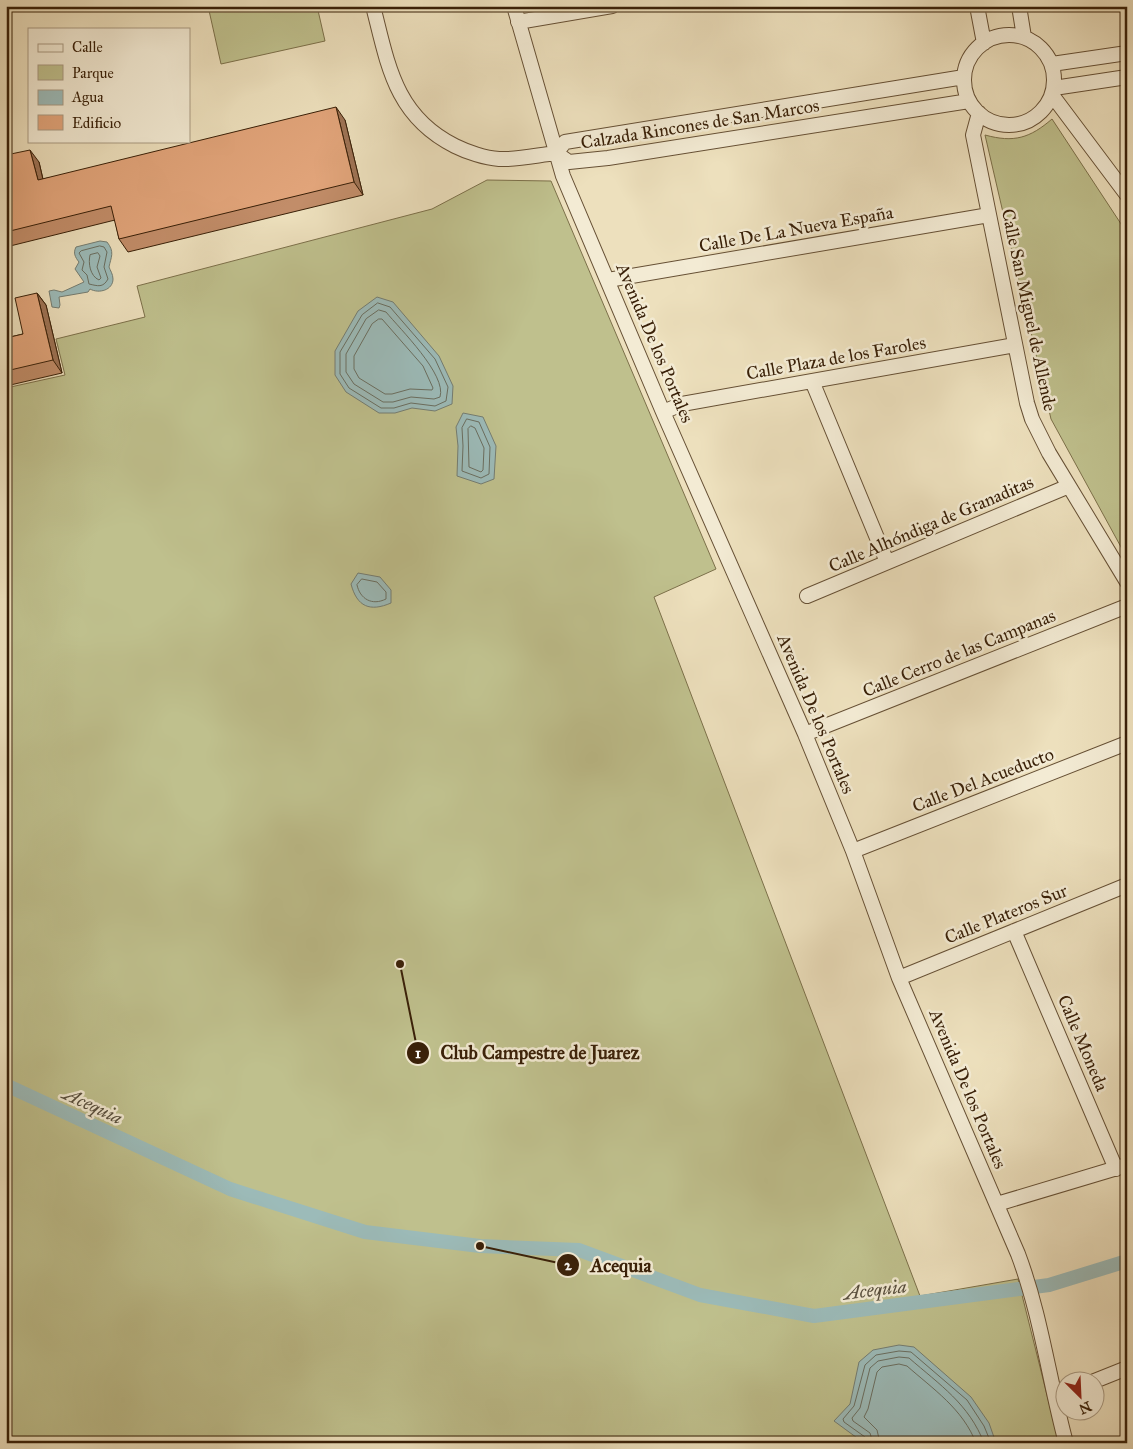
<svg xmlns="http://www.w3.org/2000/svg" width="1133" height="1449" viewBox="0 0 1133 1449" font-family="'IM FELL Great Primer',serif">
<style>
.green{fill:#bfc08d;stroke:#7c704a}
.water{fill:#9cbbb9;stroke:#747d72}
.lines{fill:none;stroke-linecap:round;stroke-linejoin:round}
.shore{stroke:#6a6e60;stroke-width:1}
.canal{stroke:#9cbbb9;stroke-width:14}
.minor-casing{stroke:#665035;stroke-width:16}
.minor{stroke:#f3ebd4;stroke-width:14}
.wall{fill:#c28d69;stroke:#392008}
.shaded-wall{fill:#9e7355;stroke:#392008}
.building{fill:#e1a47a;stroke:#392008}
.labels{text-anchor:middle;stroke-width:5;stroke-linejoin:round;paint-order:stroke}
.street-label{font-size:18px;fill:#392008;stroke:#f3ebd4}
.water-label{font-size:19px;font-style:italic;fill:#574e3d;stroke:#f3ebd4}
.leader{fill:none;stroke:#392008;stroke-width:2}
.callout-dot{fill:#392008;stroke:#f3ebd4;stroke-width:2}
.mark-label{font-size:15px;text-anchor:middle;font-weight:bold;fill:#fff}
.callout-label{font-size:19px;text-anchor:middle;font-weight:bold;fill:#392008;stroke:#f3ebd4;stroke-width:5;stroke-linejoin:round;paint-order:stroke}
</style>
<rect width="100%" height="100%" fill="#ede0bd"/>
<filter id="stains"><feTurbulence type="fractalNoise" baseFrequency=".004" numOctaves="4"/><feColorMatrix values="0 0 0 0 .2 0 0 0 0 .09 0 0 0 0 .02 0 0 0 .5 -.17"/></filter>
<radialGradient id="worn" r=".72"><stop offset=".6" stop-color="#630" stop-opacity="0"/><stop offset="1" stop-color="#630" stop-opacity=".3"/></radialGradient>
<path class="green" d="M208,6H317L325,41L221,64Z
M1052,119L1127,233V558L1051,419L985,135C1014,143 1030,138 1052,119Z
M487,180L551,181L716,569L654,597L920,1296L1018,1279L1059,1443H6V388L65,375L56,339L145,317L137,286L432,209Z"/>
<path class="water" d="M100,241L107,242C115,252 111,257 109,267C110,270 113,274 113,279C113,290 99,294 90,289L88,292L59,297L60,305L59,308L52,307L49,291L54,290L62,292L84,282L75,269L79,262C75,257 73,253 76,247Z
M377,297L393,302L439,356L453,386L452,404L435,411L412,408L395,413H379L346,392L335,375V351L358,311Z
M463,413L483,417L496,446L494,479L481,484L457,476L458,446L456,427Z
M358,573L380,577L391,590V603C370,612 357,607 351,584Z
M899,1345L914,1347L971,1397L989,1423L996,1443H864L834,1421L850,1404L859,1362L873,1350Z"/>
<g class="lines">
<path class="shore" d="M100,246L104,247L107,252L104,267L108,279C103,288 98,286 89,284L87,275L82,270L84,262L79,253L81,251Z
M98,253L100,256L97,267L101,278L99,280C90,276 88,263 90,255Z
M378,303L390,307L435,359L448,387L446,401L435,406L411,403L394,408H381L349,388L340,374V352L362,315Z
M379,310L386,312C400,329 447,375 440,397L434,399L411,397L393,402H383L354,384L346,372V354L366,319Z
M379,319H382L423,366L433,388L432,390L410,389L392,394H385L359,378L354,369V356L372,324Z
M467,419L479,422L490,447L489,474L481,478L462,471L463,446L462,428Z
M471,426L475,428L484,448L483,470L481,472L469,467L468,429Z
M362,579L377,582L386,592V599C372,606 360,599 357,585Z
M866,1443L865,1437L844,1422L843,1419L854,1406L865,1365L876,1355L899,1351L911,1352L967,1400L984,1426L991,1443
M873,1443L870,1433L853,1421L852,1418L860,1408L870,1368L878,1361L899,1357L909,1358C940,1385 969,1404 984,1443
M880,1443L877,1430L864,1417L868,1409L877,1372L882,1367L899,1364L907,1366C933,1389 963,1409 976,1443"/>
<path class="canal" d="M6,1085L230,1189L365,1232L480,1246L579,1250L700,1295L814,1316L1049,1285L1127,1261"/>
<g class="minor-casing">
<path id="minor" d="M373,6C388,65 395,116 455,146C467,152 485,158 499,159C516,160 538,155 556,153
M514,6L563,176L663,412L805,734L853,851L899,978L1018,1254C1041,1315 1049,1380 1066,1443
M977,6L984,43
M1019,6L1024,37
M518,22L612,6
M964 80a45 45 0 1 1 90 0a45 45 0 1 1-90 0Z
M1052,64L1127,53
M1054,88L1127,77
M1052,95L1127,195
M979,113L973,135L1027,403L1032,419L1049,453L1127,582
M556,153L569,162L608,158L969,101
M556,153L565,142L964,77
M608,280L989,215
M812,381L887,562
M663,412L682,404L1015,345
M807,596L1069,486
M805,734L1127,606
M853,851L1127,743
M1014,931L1116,1169
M899,978L1127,885
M997,1204L1127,1165
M1092,1382L1127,1368"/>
</g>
<use href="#minor" class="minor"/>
</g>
<path class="wall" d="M345,120L363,195L128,252L119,239L115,220L6,247V155L39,162L43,179Z
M37,293L46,305L62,373L6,386V338L23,334Z"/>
<path class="shaded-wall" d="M336,107L345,120L363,195L354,182Z
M30,150L39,162L46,193L38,180Z
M37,293L46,305L62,373L53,360Z"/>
<path class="building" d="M336,107L354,182L119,239L111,206L6,232V155L30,150L38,180Z
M37,293L53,360L6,371V338L23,334L15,298Z"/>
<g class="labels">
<g class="street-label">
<text transform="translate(700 124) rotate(-9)" y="6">Calzada Rincones de San Marcos</text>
<text transform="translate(796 229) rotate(-10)" y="6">Calle De La Nueva España</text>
<text transform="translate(1029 310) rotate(78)" y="6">Calle San Miguel de Allende</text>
<text transform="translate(655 343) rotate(67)" y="6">Avenida De los Portales</text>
<text transform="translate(836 358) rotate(-10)" y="6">Calle Plaza de los Faroles</text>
<text transform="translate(931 524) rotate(-23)" y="6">Calle Alhóndiga de Granaditas</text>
<text transform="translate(959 653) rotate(-22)" y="6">Calle Cerro de las Campanas</text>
<text transform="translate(816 714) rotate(67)" y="6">Avenida De los Portales</text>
<text transform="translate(983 780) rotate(-21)" y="6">Calle Del Acueducto</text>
<text transform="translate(1006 914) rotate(-22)" y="6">Calle Plateros Sur</text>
<text transform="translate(1083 1043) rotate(67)" y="6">Calle Moneda</text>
<text transform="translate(968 1089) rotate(67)" y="6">Avenida De los Portales</text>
</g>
<g class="water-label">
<text transform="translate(93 1105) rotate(25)" y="7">Acequia</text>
<text transform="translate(875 1289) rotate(-7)" y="7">Acequia</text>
</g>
</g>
<path class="leader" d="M400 964L418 1053M480 1246L568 1265"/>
<g class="callout-dot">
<circle cx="400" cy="964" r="5"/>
<circle cx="480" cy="1246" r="5"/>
<circle cx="418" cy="1053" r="12"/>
<circle cx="568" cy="1265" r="12"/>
</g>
<g class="mark-label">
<text x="418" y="1058">1</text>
<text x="568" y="1270">2</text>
</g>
<g class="callout-label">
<text x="540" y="1059">Club Campestre de Juarez</text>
<text x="621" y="1272">Acequia</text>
</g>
<rect width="1133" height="1449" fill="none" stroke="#ede0bd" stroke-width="25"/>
<rect x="8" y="8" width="1118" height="1434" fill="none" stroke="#392008" stroke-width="2.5"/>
<rect x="12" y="12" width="1108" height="1424" fill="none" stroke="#392008"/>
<rect x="28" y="28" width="162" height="115" fill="#f3ebd4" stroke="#a99a82"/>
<rect x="38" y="44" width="25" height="8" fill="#f3ebd4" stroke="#a99a82"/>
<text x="72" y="52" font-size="15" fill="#392008">Calle</text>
<rect x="38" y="65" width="25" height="15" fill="#bfc08d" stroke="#a99a82"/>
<text x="72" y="78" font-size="15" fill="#392008">Parque</text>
<rect x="38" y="90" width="25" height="15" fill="#9cbbb9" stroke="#a99a82"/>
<text x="72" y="102" font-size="15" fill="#392008">Agua</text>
<rect x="38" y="115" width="25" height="15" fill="#e1a47a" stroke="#a99a82"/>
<text x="72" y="128" font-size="15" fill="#392008">Edificio</text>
<g transform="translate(1080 1396) rotate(156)"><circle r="24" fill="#f3ebd4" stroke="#a99a82"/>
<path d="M0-4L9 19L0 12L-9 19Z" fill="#8f2418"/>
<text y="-8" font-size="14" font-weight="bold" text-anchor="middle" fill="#392008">N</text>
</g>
<rect width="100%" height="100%" filter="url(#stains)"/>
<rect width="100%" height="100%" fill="url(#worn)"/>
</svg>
